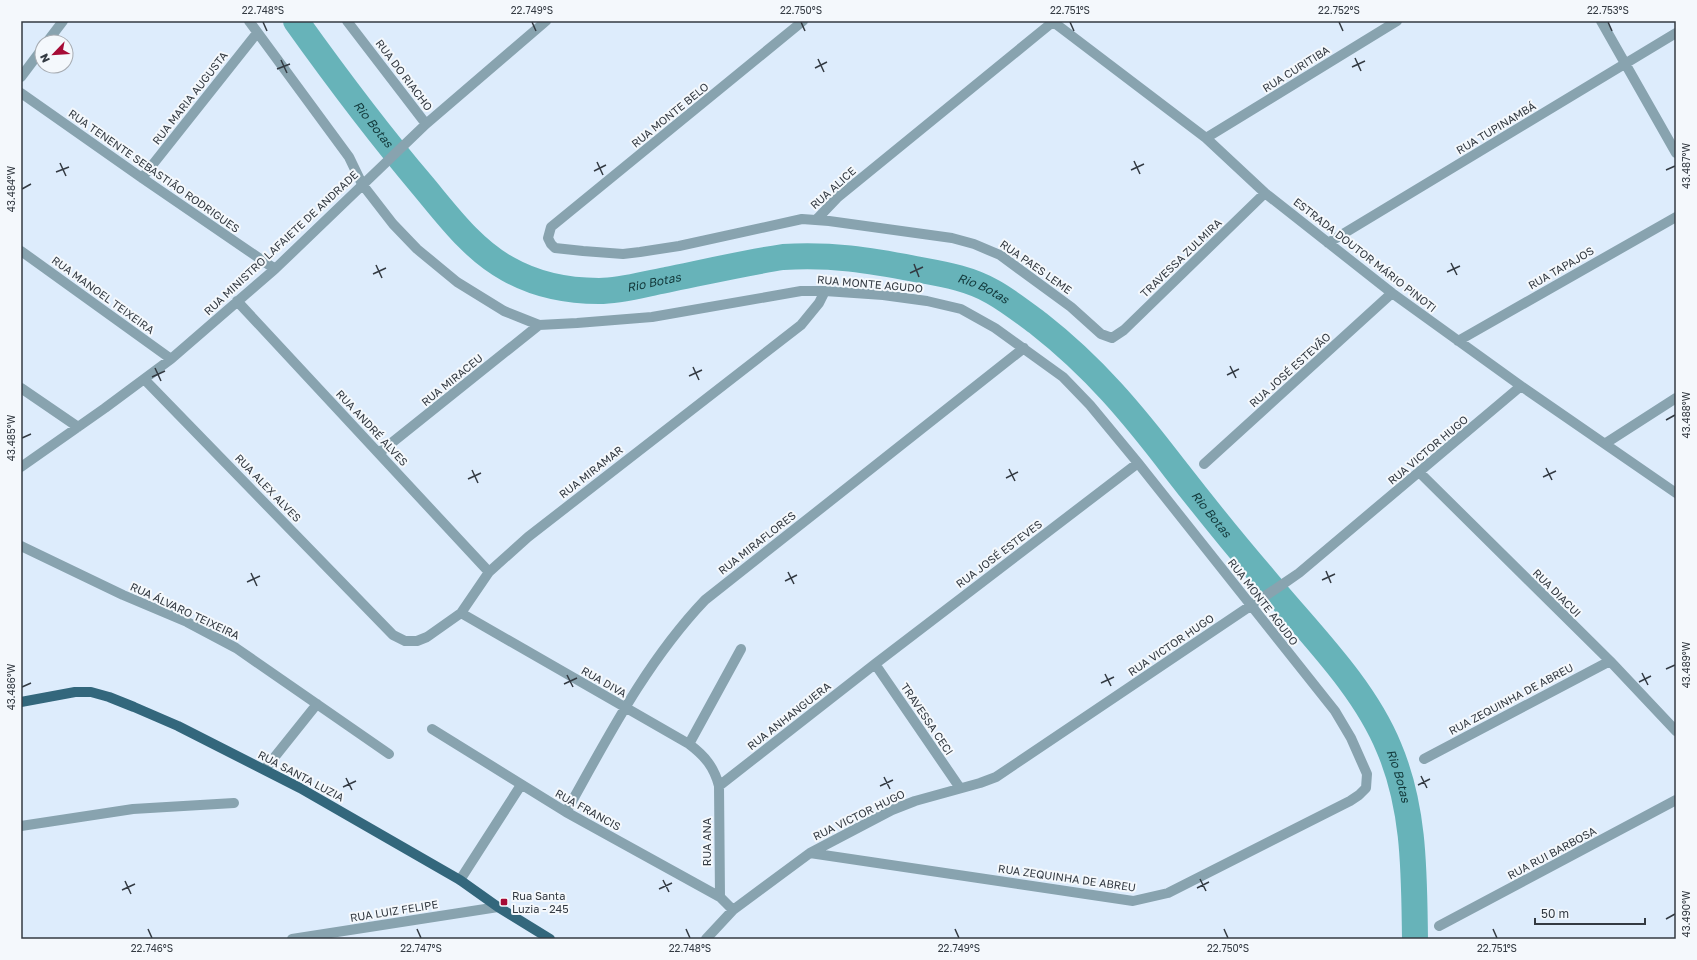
<svg xmlns="http://www.w3.org/2000/svg" width="1697" height="960" viewBox="0 0 1697 960" font-family="'Golos Text',sans-serif">
<style>
.lines{fill:none;stroke-linecap:round;stroke-linejoin:round}
.river{stroke:#67b3b9;stroke-width:26}
.minor{stroke:#88a3af;stroke-width:10}
.major{stroke:#33677c;stroke-width:10}
.ticks{fill:none;stroke:#333a42;stroke-width:1.5}
.poi-dot{fill:#a60b36;stroke:#f4f8fc;stroke-width:1.5}
.labels{text-anchor:middle;stroke-width:4;stroke-linejoin:round;paint-order:stroke}
.street-label{font-size:11px;fill:#333a42;stroke:#f4f8fc}
.poi-label{font-size:11px;fill:#333a42;stroke:#f4f8fc;text-anchor:start}
.water-label{font-size:12px;font-style:italic;fill:#13393b;stroke:#f4f8fc}
.neatline{fill:none;stroke:#333a42;stroke-width:1.5}
.ticks-label{font-size:10px;text-anchor:middle;fill:#333a42}
</style>
<rect width="100%" height="100%" fill="#ddecfc"/>
<g class="lines">
<path class="river" id="s1" d="M296,21C336,77 378,133 423,186C448,216 473,250 508,269C536,285 568,291 599,291C622,291 644,284 666,280C705,272 744,263 783,257C831,254 869,260 915,269C942,274 969,278 993,292C1009,301 1024,313 1039,324C1094,367 1133,414 1175,469C1203,505 1232,541 1262,576C1305,629 1363,684 1389,748C1415,809 1414,874 1415,939"/>
<path class="minor" d="M249,21L349,157L362,184L393,224L417,249L457,282L504,311L539,325L577,323L652,317L801,291H825L883,295L927,301L961,309L995,328L1063,377L1090,405L1138,463L1335,711L1351,738L1367,774L1366,788L1359,795L1350,801L1168,893L1133,901L810,853
M347,21L426,124
M803,21L551,227L548,238L551,244L555,248L583,251L623,254L640,252L679,246L802,219L829,221L952,238L974,244L1000,255L1071,307L1101,334L1112,338L1124,330L1265,193
M1052,21L1206,138L1265,193L1392,293L1521,386L1676,493
M1601,21L1676,153
M47,42L63,21
M21,77L42,49
M21,93L142,178L275,269
M1206,138L1397,21
M142,178L257,33
M816,220L837,198L1054,21
M1328,243L1676,33
M21,251L171,359
M237,301L489,572
M1458,341L1676,217
M144,379L393,635L405,641H417L427,637L461,613L489,572L528,537L801,325L819,303L825,291
M21,388L78,427
M1606,443L1676,398
M379,453L539,325
M1204,464L1392,293
M21,467L105,408L171,359L275,269L426,124L546,21
M1420,473L1610,661L1676,731
M21,546L123,595L187,622L236,648L389,754
M461,613L689,744C705,756 714,767 719,786L720,897
M875,664L960,788
M432,729L566,812L720,897L733,910
M689,744L741,649
M1424,759L1610,661
M265,769L317,704
M719,786L875,664L1138,463
M566,812C607,739 646,662 705,600L1024,348
M21,826L133,809L234,803
M460,880L521,785
M1439,926L1676,800
M292,939L498,907
M706,939L733,910L810,853L892,810L915,801L980,783L996,777L1283,584L1299,573L1521,386"/>
<path class="major" d="M21,702L75,692H91L109,697L134,707L178,726L300,788L460,880L498,907L550,939"/>
</g>
<path class="ticks" d="M263,22L267,31M532,22L536,31M801,22L805,31M1070,22L1074,31M1339,22L1343,31M1608,22L1612,31M1355,58L1361,71M818,59L824,72M281,60L287,73M1352,67L1365,61M815,68L827,62M277,69L290,64M1134,161L1140,174M597,162L603,175M60,163L66,176M1131,170L1144,164M1666,170L1675,166M594,171L606,165M56,172L69,167M22,189L31,184M1451,263L1457,275M914,264L919,277M376,265L382,278M1447,272L1460,266M910,273L923,267M373,274L386,268M1230,366L1236,378M693,367L699,380M155,368L161,381M1227,375L1239,369M689,376L702,370M152,377L165,371M1666,420L1675,415M22,438L31,434M1546,468L1552,480M1009,469L1015,481M472,470L478,483M1543,477L1556,471M1006,478L1018,472M468,479L481,473M1326,571L1331,583M788,572L794,584M251,573L257,586M1322,580L1335,574M785,581L797,575M247,582L260,576M1666,669L1675,665M1642,673L1648,685M1105,674L1111,686M567,675L573,687M1639,682L1651,676M1101,683L1114,677M564,684L577,678M22,687L31,683M1421,776L1427,788M884,777L890,789M346,778L352,790M1418,785L1430,779M880,786L893,780M343,787L356,781M1200,879L1206,891M663,880L669,892M125,881L131,894M1197,888L1209,882M659,889L672,883M122,890L135,884M1666,919L1675,914M148,929L152,938M417,929L421,938M686,929L690,938M955,929L959,938M1224,929L1228,938M1493,929L1497,938"/>
<rect class="poi-dot" x="500" y="898" width="8" height="8" rx="2"/>
<g class="labels">
<g class="street-label">
<text transform="translate(1296 69) rotate(-32)" y="4">RUA CURITIBA</text>
<text transform="translate(404 75) rotate(53)" y="4">RUA DO RIACHO</text>
<text transform="translate(190 98) rotate(-52)" y="4">RUA MARIA AUGUSTA</text>
<text transform="translate(670 115) rotate(-39)" y="4">RUA MONTE BELO</text>
<text transform="translate(1496 128) rotate(-31)" y="4">RUA TUPINAMBÁ</text>
<text transform="translate(154 171) rotate(35)" y="4">RUA TENENTE SEBASTIÃO RODRIGUES</text>
<text transform="translate(833 188) rotate(-42)" y="4">RUA ALICE</text>
<text transform="translate(281 243) rotate(-43)" y="4">RUA MINISTRO LAFAIETE DE ANDRADE</text>
<text transform="translate(1365 255) rotate(38)" y="4">ESTRADA DOUTOR MÁRIO PINOTI</text>
<text transform="translate(1181 258) rotate(-44)" y="4">TRAVESSA ZULMIRA</text>
<text transform="translate(1036 267) rotate(35)" y="4">RUA PAES LEME</text>
<text transform="translate(1561 268) rotate(-30)" y="4">RUA TAPAJOS</text>
<text transform="translate(870 284) rotate(5)" y="4">RUA MONTE AGUDO</text>
<text transform="translate(103 295) rotate(36)" y="4">RUA MANOEL TEIXEIRA</text>
<text transform="translate(1290 370) rotate(-42)" y="4">RUA JOSÉ ESTEVÃO</text>
<text transform="translate(452 380) rotate(-39)" y="4">RUA MIRACEU</text>
<text transform="translate(372 428) rotate(47)" y="4">RUA ANDRÉ ALVES</text>
<text transform="translate(1428 450) rotate(-40)" y="4">RUA VICTOR HUGO</text>
<text transform="translate(591 472) rotate(-38)" y="4">RUA MIRAMAR</text>
<text transform="translate(268 488) rotate(46)" y="4">RUA ALEX ALVES</text>
<text transform="translate(757 543) rotate(-38)" y="4">RUA MIRAFLORES</text>
<text transform="translate(999 554) rotate(-37)" y="4">RUA JOSÉ ESTEVES</text>
<text transform="translate(1557 593) rotate(45)" y="4">RUA DIACUI</text>
<text transform="translate(1263 602) rotate(52)" y="4">RUA MONTE AGUDO</text>
<text transform="translate(185 611) rotate(25)" y="4">RUA ÁLVARO TEIXEIRA</text>
<text transform="translate(1171 645) rotate(-34)" y="4">RUA VICTOR HUGO</text>
<text transform="translate(604 682) rotate(30)" y="4">RUA DIVA</text>
<text transform="translate(1511 699) rotate(-28)" y="4">RUA ZEQUINHA DE ABREU</text>
<text transform="translate(789 716) rotate(-38)" y="4">RUA ANHANGUERA</text>
<text transform="translate(927 719) rotate(56)" y="4">TRAVESSA CECI</text>
<text transform="translate(301 776) rotate(28)" y="4">RUA SANTA LUZIA</text>
<text transform="translate(588 810) rotate(29)" y="4">RUA FRANCIS</text>
<text transform="translate(859 815) rotate(-26)" y="4">RUA VICTOR HUGO</text>
<text transform="translate(707 842) rotate(-90)" y="4">RUA ANA</text>
<text transform="translate(1552 853) rotate(-28)" y="4">RUA RUI BARBOSA</text>
<text transform="translate(1067 878) rotate(8)" y="4">RUA ZEQUINHA DE ABREU</text>
<text transform="translate(394 911) rotate(-9)" y="4">RUA LUIZ FELIPE</text>
</g>
<g class="poi-label">
<text x="512" y="900">Rua Santa<tspan x="512" dy="13">Luzia - 245</tspan></text>
</g>
<g class="water-label">
<text dy="4" stroke="none"><textPath href="#s1" startOffset="129">Rio Botas</textPath></text>
<text dy="4" stroke="none"><textPath href="#s1" startOffset="478">Rio Botas</textPath></text>
<text dy="4" stroke="none"><textPath href="#s1" startOffset="814">Rio Botas</textPath></text>
<text dy="4" stroke="none"><textPath href="#s1" startOffset="1138">Rio Botas</textPath></text>
<text dy="4" stroke="none"><textPath href="#s1" startOffset="1462">Rio Botas</textPath></text>
</g>
</g>
<rect width="1697" height="960" fill="none" stroke="#f4f8fc" stroke-width="44"/>
<g transform="translate(54 54) rotate(245)"><circle r="19" fill="#f4f8fc" stroke="#a7acb2"/>
<path d="M0-3L7 15L0 10L-7 15Z" fill="#a60b36"/>
<text y="-6" font-size="11" font-weight="bold" text-anchor="middle" fill="#333a42">N</text>
</g>
<path d="M1535 918v6h110v-6" fill="none" stroke="#333a42" stroke-width="2"/>
<text x="1541" y="918" font-size="12" fill="#333a42" stroke="#f4f8fc" stroke-width="3" paint-order="stroke">50 m</text>
<rect x="22" y="22" width="1653" height="916" class="neatline"/>
<g class="ticks-label">
<text x="263" y="14">22.748°S</text>
<text x="532" y="14">22.749°S</text>
<text x="801" y="14">22.750°S</text>
<text x="1070" y="14">22.751°S</text>
<text x="1339" y="14">22.752°S</text>
<text x="1608" y="14">22.753°S</text>
<text transform="translate(1686 166) rotate(-90)" y="4">43.487°W</text>
<text transform="translate(11 189) rotate(-90)" y="4">43.484°W</text>
<text transform="translate(1686 415) rotate(-90)" y="4">43.488°W</text>
<text transform="translate(11 438) rotate(-90)" y="4">43.485°W</text>
<text transform="translate(1686 665) rotate(-90)" y="4">43.489°W</text>
<text transform="translate(11 687) rotate(-90)" y="4">43.486°W</text>
<text transform="translate(1686 914) rotate(-90)" y="4">43.490°W</text>
<text x="152" y="952">22.746°S</text>
<text x="421" y="952">22.747°S</text>
<text x="690" y="952">22.748°S</text>
<text x="959" y="952">22.749°S</text>
<text x="1228" y="952">22.750°S</text>
<text x="1497" y="952">22.751°S</text>
</g>
</svg>
